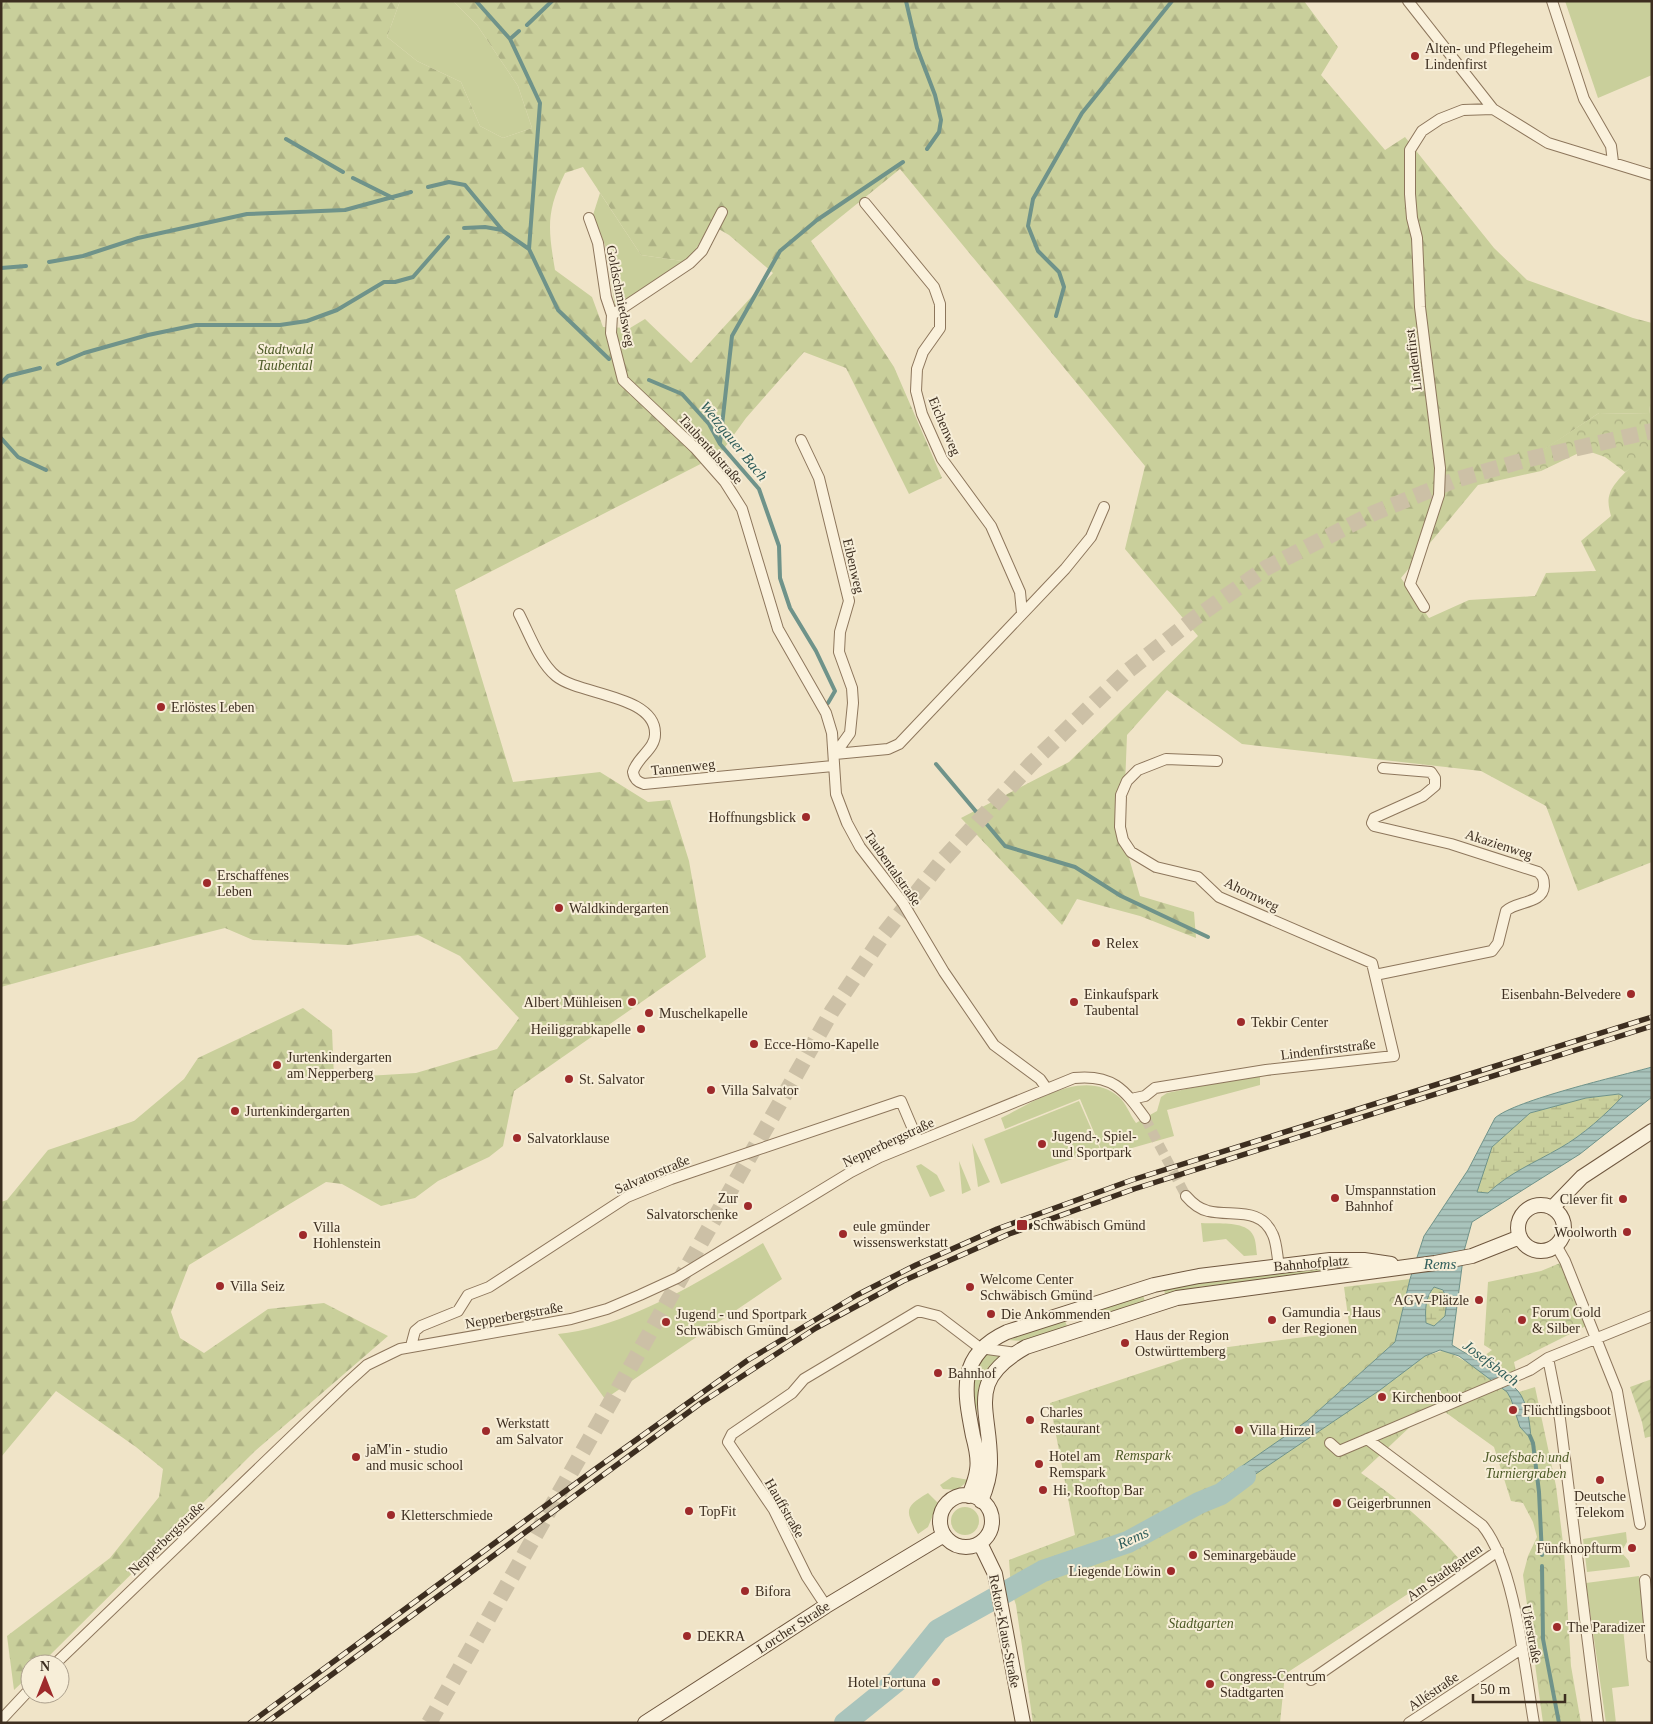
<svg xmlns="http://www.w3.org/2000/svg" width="1653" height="1724" viewBox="0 0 1653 1724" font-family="Georgia,serif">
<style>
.grass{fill:#c9cf9b}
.forest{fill:url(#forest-firs);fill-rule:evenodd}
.wetland{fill:url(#wetland-marsh)}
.park{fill:url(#park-crowns)}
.garden{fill:url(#garden-furrows)}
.water{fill:url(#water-rules);stroke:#6f938a;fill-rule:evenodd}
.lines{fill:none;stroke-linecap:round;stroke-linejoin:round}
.stream{stroke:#6f938a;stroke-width:4}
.river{stroke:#a9c4bc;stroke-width:22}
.minor-tunnel{stroke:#ccc0a6;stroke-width:10;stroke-dasharray:10 5;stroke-linecap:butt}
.trunk-tunnel{stroke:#ccc0a6;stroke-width:16;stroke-dasharray:16 8;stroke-linecap:butt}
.minor-casing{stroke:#8d765c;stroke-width:12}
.secondary-casing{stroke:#6f573f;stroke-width:16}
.minor{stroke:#faf1dc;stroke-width:10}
.secondary{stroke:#faf1dc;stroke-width:14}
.rail-casing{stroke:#3d2e20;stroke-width:5.5}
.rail{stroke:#f7eed8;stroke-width:4;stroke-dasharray:11;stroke-linecap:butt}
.poi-dot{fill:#9e2a2b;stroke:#f7eed8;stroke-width:2}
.labels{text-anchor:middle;stroke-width:4;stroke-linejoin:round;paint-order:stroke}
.poi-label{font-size:14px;fill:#3d2e20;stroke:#f7eed8;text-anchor:start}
.street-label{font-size:14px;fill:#3d2e20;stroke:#f7eed8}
.park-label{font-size:14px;font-style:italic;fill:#4d5a26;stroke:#f7eed8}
.water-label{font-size:15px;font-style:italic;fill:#2f5d5a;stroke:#f7eed8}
</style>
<defs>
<pattern id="forest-firs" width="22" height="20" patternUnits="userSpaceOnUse" patternTransform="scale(1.25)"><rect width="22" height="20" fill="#c9cf9b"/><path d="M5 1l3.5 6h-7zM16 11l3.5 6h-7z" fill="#aeb285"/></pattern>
<pattern id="wetland-marsh" width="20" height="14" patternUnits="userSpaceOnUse" patternTransform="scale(1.25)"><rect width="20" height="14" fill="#c9cf9b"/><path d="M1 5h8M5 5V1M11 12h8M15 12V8" fill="none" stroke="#aeb285"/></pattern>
<pattern id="park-crowns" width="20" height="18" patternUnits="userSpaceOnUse" patternTransform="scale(1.25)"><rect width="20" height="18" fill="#c9cf9b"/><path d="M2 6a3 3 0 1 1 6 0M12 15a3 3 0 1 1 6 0" fill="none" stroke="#aeb285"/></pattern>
<pattern id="garden-furrows" width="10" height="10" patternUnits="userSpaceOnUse" patternTransform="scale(1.25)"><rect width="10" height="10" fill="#c9cf9b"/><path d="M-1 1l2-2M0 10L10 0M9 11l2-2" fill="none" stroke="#aeb285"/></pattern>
<pattern id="water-rules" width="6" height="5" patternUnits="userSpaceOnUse" patternTransform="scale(1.25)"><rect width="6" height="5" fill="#a9c4bc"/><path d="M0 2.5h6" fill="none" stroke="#8ba098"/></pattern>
</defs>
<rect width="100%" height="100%" fill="#f0e4c8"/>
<path class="grass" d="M400,1H453L477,25L518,86L532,128L503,138L480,126L461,82L417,61L387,37Z
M1565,1H1652V75L1598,98Z
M600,193L641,255L689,262L616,312L605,245L593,215Z
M1260,1074V1085L1167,1110L1174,1136L1104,1156L1080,1099L1005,1129L1001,1118C1034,1102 1084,1067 1119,1097C1126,1103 1130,1115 1136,1123L1157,1111L1161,1097L1167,1093Z
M1079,1101L1100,1149L1001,1184L984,1139Z
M972,1143L990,1182L978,1187Z
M959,1161L971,1190L962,1194Z
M921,1164L937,1175L945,1191L930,1197L916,1166Z
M1201,1223C1215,1224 1246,1220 1253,1235C1256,1240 1256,1248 1257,1255L1244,1256L1226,1239L1203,1242Z
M763,1243L782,1279L605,1399L558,1334C628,1327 704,1279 763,1243Z
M1326,1265L1327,1272L1199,1287L1165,1294L1164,1290L1197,1282Z
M1143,1295L1145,1302L1087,1321L1085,1315Z
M1065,1321L1067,1326L1024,1341L1008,1340Z
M984,1354L1002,1355C995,1369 982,1385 978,1400C973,1420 985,1444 982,1466L971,1400V1377Z
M952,1477L969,1480L957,1490L943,1489L940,1485Z
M928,1493L938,1503L928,1527L918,1534C905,1511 904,1507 928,1493Z
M951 1521a14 14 0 1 1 28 0a14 14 0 1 1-28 0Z
M1626,1532L1627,1542L1621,1552L1629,1561L1630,1567L1587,1572L1583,1539Z
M1639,1576L1645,1625L1623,1628L1629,1686L1612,1688L1616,1723H1606L1586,1583Z"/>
<path class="forest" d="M1,1H400L387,37L417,61L461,82L480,126L503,138L532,128L518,86L477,25L453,1H1304L1338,47L1321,75L1385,150L1405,137L1494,248L1527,280L1633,318L1652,323V389L1649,414L1599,413L1536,455L1541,471L1478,485L1401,578L1429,618L1469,600L1535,596L1546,573L1596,571L1581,541L1611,516C1609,508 1607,501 1610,493C1614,481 1640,456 1652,454V862L1578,891L1546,806L1481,771L1242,744L1167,690L1127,735L1123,837L1140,896L1194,912L1196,938L1140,916L1077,899L1062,925L961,818L1069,762L1198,636L1125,549L1145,466L900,169L811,241L894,367L942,478L909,494L846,368L804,352L746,418L720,454L455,590L513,782L600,772L648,802L670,800L689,861L706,957L514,1091L503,1146L489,1157L438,1181L415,1198L381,1206L342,1184L326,1182L189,1265L171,1312L180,1338L204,1353L268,1309L324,1303L388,1336L255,1451L41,1664H30V1675L14,1690L7,1636L110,1558L159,1497L163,1469L136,1447L56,1391L1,1457V1202L7,1200L48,1150L134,1121L184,1079L198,1058L303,1008L332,1030L334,1078L416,1073L497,1049L519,1018L460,956L418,935L348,945L253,940L225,928L106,958L1,987ZM583,167L641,255L689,262L710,224L729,235L773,273L691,363L645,319L630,328L603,327L592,297L555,270C548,228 546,212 565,173Z"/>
<path class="wetland" d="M1619,1094L1623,1096C1605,1115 1583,1135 1560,1148C1535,1163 1509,1173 1488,1193L1476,1192L1492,1147L1530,1113L1586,1098Z
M1434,1286L1443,1291L1447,1300L1445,1316L1434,1326L1426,1323C1425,1309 1425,1298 1434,1286Z"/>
<path class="park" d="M1652,389V454L1625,472L1605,457L1585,450L1541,471L1535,455L1599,413L1649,414Z
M1565,1261L1586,1326L1514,1362L1517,1376L1507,1392L1511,1399L1520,1427L1529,1418L1519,1392L1535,1387L1556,1486L1564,1551L1571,1666L1581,1723H1543L1523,1575L1528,1556L1537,1537L1533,1522L1523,1503L1511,1501L1494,1447L1445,1412L1412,1425L1361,1473C1396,1497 1432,1527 1460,1560L1285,1674L1280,1723H1033L1016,1605L1011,1590L1009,1560L1075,1535L1050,1403L1213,1349L1350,1331L1344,1287L1410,1279L1395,1342L1307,1421L1222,1480L1221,1493L1235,1488L1380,1390L1425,1356L1445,1350L1472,1365L1492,1350L1484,1345L1488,1282L1541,1271Z"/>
<path class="garden" d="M1652,1379V1436L1645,1438L1642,1422L1630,1387Z"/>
<path class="water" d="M1652,1067V1097L1580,1154L1472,1222L1464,1251L1452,1345C1473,1358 1501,1372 1518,1391C1528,1403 1530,1425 1531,1439L1520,1427L1511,1399L1507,1392L1459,1356L1440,1350L1425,1356L1380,1390L1235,1488L1221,1494L1222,1480L1307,1421L1395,1342L1410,1279L1424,1236L1468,1170L1495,1118C1515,1100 1620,1076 1652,1067ZM1619,1094L1623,1096C1605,1115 1583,1135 1560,1148C1534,1163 1509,1173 1488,1193L1477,1192L1492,1147L1530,1113L1586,1098ZM1434,1287L1443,1290L1447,1300L1445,1316L1434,1326L1426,1323C1425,1309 1425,1298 1434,1287Z"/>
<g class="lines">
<path class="stream" d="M476,1L510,39L540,103L529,249L558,310L609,359
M906,1L917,48L935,95L941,120L939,132L927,149
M527,25L552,1
M510,39L519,31
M286,139L343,172
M353,178L393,198
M428,187L449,182L465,185L503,231L529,249
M464,228L485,227L502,230
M49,262L83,256L138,238L247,214L345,210L411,192
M1,268L26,266
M1056,316L1064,287L1059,272L1038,251L1028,226L1033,199L1082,113L1172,1
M58,364L84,353L148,335L196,325H280L307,321L337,310L384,282H395L413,277L448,237
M649,380L682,394L709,424L720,444L759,489L779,546L780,578L790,608L816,651L835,691L828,703
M1,383L8,376L40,368
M1,438L18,457L46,470
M720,443L732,336L780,251L817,220L903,162
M936,764L1005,846L1075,867L1121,896L1208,937
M1530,1436L1533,1443L1539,1492L1542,1555
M1542,1566L1543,1639L1559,1723"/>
<path class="river" d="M845,1723L897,1681L938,1630L1043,1571L1128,1542L1199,1503L1221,1494L1245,1476"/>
<path class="minor-tunnel" d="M1145,1118L1186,1196"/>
<path class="trunk-tunnel" d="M429,1723L832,1011L884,934L941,862L1032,763L1124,674L1195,618L1266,568L1374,513L1455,480L1525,460L1652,431"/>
<g class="minor-casing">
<path id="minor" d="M1408,1L1493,109L1548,143L1652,175
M1552,1L1584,99L1611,146L1613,162
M865,203L934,287L940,304V328L923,352L917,369L916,391L922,414L942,459L991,526L1020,592L1022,613
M589,218L598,243L606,297L612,315L611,333L623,380L695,448L725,482L742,509L778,629L826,713L832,733L836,794L847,823L860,847L903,903L944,972L994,1045L1040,1079L1047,1089
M612,315L690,263L702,251L722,212
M801,440L819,478L849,601L840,632L839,652L852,688L853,703L850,733L835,754
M1424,607L1410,584L1439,495L1440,468L1420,307L1417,238L1412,218L1410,194V150L1422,131L1440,119L1463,110L1493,109
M519,614C529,633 539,662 556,676C579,695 655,695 655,733C656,749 637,757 633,772C634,779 637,782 644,784L833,766
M835,754L888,749L899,744L1065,569L1091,537L1104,507
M1375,975L1492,951L1498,943L1506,911C1516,901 1543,904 1544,886C1544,879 1543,876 1538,872L1451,844L1374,826L1372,823L1374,818L1423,796L1435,786V778L1431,772L1383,768
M1131,1099L1145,1096L1155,1088L1266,1070L1394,1056L1372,963L1219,897L1198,877L1156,867L1131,852L1123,840L1120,827L1121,795L1127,781L1138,770L1166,759L1217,761
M1186,1196C1192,1203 1199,1209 1208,1211C1232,1217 1261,1206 1273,1235C1277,1244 1277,1256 1279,1266
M1556,1245L1565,1261L1617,1391L1640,1524
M411,1346L415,1331L421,1326L458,1311L468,1295L489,1287L627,1197L671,1179L901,1101L918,1141
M1548,1358L1560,1419L1598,1723
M1367,1439L1482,1525C1515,1564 1525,1671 1534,1723
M1330,1443L1339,1451L1530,1370L1548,1358L1652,1316
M1645,1580L1652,1657
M826,1606L807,1577L774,1510L728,1442L732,1434L792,1393L804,1379L918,1311L938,1316L980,1348L1016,1353
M55,1664L346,1384L367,1365L400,1349L571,1319L607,1309L640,1295L677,1278L851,1172L880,1157L1074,1078C1112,1074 1124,1089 1145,1118
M1311,1680L1498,1551
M1,1720L30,1689
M1409,1723L1521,1649"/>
</g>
<g class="secondary-casing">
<path id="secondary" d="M1518 1228a23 23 0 1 1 46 0a23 23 0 1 1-46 0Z
M1552,1208L1582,1177L1652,1131
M940 1521a26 26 0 1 1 52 0a26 26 0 1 1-52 0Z
M969,1496C972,1488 976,1479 977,1470C979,1459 976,1447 973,1436C964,1390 957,1355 1007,1332L1154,1285L1199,1276L1330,1260H1364L1391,1264
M981,1501C986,1489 990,1477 990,1464C991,1409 964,1382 1026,1347L1177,1298L1435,1263L1472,1256L1520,1237
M980,1543L995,1574L1023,1723
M645,1723L826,1606L944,1535"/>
</g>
<use href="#minor" class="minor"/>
<use href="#secondary" class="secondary"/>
<g class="rail-casing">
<path id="rail" d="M250,1723L594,1470L748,1360L857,1295L916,1265L997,1229L1132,1180L1652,1017
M266,1723L701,1403L816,1328L903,1281L1009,1234L1134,1189L1652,1026"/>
</g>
<use href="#rail" class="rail"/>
</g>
<g class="poi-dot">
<circle cx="1415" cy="56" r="5"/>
<circle cx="161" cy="707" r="5"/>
<circle cx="806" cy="817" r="5"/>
<circle cx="207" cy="883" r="5"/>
<circle cx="559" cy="908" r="5"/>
<circle cx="1096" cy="943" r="5"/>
<circle cx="1631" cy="994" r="5"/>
<circle cx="632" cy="1002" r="5"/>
<circle cx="1074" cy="1002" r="5"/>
<circle cx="649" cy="1013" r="5"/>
<circle cx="1241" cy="1022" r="5"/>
<circle cx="641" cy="1029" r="5"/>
<circle cx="754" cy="1044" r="5"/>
<circle cx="277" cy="1065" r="5"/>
<circle cx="569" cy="1079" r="5"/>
<circle cx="711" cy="1090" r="5"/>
<circle cx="235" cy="1111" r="5"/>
<circle cx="517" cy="1138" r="5"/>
<circle cx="1042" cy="1144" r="5"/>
<circle cx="1335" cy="1198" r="5"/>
<circle cx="1623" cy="1199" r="5"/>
<circle cx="748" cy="1206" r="5"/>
<rect x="1016" y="1219" width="12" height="12" rx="2.5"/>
<circle cx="1627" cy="1232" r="5"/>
<circle cx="843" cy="1234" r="5"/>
<circle cx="303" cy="1235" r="5"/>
<circle cx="220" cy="1286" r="5"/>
<circle cx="970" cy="1287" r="5"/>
<circle cx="1479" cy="1300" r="5"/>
<circle cx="991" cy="1314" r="5"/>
<circle cx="1272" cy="1320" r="5"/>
<circle cx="1522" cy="1320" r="5"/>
<circle cx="666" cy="1322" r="5"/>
<circle cx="1125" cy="1343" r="5"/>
<circle cx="938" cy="1373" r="5"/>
<circle cx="1382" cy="1397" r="5"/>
<circle cx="1513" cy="1410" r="5"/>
<circle cx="1030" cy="1420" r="5"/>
<circle cx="1239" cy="1430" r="5"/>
<circle cx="486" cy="1431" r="5"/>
<circle cx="356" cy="1457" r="5"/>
<circle cx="1039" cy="1464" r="5"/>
<circle cx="1600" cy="1480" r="5"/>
<circle cx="1043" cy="1490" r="5"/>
<circle cx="1337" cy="1503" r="5"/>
<circle cx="689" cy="1511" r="5"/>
<circle cx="391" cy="1515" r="5"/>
<circle cx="1632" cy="1548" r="5"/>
<circle cx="1193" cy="1555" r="5"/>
<circle cx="1171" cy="1571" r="5"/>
<circle cx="745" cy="1591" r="5"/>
<circle cx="1557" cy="1627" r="5"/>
<circle cx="687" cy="1636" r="5"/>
<circle cx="936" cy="1682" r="5"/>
<circle cx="1210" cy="1684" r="5"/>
</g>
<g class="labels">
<g class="poi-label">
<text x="1425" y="53">Alten- und Pflegeheim<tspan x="1425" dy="16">Lindenfirst</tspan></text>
<text x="171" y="712">Erlöstes Leben</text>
<text x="796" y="822" text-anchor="end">Hoffnungsblick</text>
<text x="217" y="880">Erschaffenes<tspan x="217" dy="16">Leben</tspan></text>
<text x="569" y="913">Waldkindergarten</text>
<text x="1106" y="948">Relex</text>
<text x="1084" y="999">Einkaufspark<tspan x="1084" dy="16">Taubental</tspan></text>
<text x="1621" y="999" text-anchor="end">Eisenbahn-Belvedere</text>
<text x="622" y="1007" text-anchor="end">Albert Mühleisen</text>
<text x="659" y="1018">Muschelkapelle</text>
<text x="1251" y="1027">Tekbir Center</text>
<text x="631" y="1034" text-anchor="end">Heiliggrabkapelle</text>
<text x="764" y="1049">Ecce-Homo-Kapelle</text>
<text x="287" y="1062">Jurtenkindergarten<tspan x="287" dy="16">am Nepperberg</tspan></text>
<text x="579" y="1084">St. Salvator</text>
<text x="721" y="1095">Villa Salvator</text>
<text x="245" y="1116">Jurtenkindergarten</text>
<text x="1052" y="1141">Jugend-, Spiel-<tspan x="1052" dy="16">und Sportpark</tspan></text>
<text x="527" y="1143">Salvatorklause</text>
<text x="1345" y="1195">Umspannstation<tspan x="1345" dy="16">Bahnhof</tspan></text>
<text x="738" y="1203" text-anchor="end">Zur<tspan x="738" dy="16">Salvatorschenke</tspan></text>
<text x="1613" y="1204" text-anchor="end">Clever fit</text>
<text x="1033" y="1230">Schwäbisch Gmünd</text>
<text x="853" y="1231">eule gmünder<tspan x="853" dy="16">wissenswerkstatt</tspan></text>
<text x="313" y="1232">Villa<tspan x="313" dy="16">Hohlenstein</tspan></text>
<text x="1617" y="1237" text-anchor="end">Woolworth</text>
<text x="980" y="1284">Welcome Center<tspan x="980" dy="16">Schwäbisch Gmünd</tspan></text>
<text x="230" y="1291">Villa Seiz</text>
<text x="1469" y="1305" text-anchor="end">AGV–Plätzle</text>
<text x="1282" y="1317">Gamundia - Haus<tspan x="1282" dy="16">der Regionen</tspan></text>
<text x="1532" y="1317">Forum Gold<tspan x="1532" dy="16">&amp; Silber</tspan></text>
<text x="676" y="1319">Jugend - und Sportpark<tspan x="676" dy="16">Schwäbisch Gmünd</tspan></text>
<text x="1001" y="1319">Die Ankommenden</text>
<text x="1135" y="1340">Haus der Region<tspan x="1135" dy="16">Ostwürttemberg</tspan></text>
<text x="948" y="1378">Bahnhof</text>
<text x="1392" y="1402">Kirchenboot</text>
<text x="1523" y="1415">Flüchtlingsboot</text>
<text x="1040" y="1417">Charles<tspan x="1040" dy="16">Restaurant</tspan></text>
<text x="496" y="1428">Werkstatt<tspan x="496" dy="16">am Salvator</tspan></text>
<text x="1249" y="1435">Villa Hirzel</text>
<text x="366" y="1454">jaM'in - studio<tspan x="366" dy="16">and music school</tspan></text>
<text x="1049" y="1461">Hotel am<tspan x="1049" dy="16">Remspark</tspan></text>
<text x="1053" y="1495">Hi, Rooftop Bar</text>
<text x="1600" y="1501" text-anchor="middle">Deutsche<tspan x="1600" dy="16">Telekom</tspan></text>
<text x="1347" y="1508">Geigerbrunnen</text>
<text x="699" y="1516">TopFit</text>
<text x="401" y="1520">Kletterschmiede</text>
<text x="1622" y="1553" text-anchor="end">Fünfknopfturm</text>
<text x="1203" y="1560">Seminargebäude</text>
<text x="1161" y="1576" text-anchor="end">Liegende Löwin</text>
<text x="755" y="1596">Bifora</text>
<text x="1567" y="1632">The Paradizer</text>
<text x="697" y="1641">DEKRA</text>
<text x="1220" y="1681">Congress-Centrum<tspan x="1220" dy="16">Stadtgarten</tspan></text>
<text x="926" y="1687" text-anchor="end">Hotel Fortuna</text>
</g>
<g class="street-label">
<text transform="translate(621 296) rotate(79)" y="5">Goldschmiedsweg</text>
<text transform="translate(1413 360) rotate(-97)" y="5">Lindenfirst</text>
<text transform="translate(945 426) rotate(67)" y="5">Eichenweg</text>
<text transform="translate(711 449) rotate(48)" y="5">Taubentalstraße</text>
<text transform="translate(854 566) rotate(77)" y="5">Eibenweg</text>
<text transform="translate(683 767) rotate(-6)" y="5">Tannenweg</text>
<text transform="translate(1499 844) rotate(18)" y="5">Akazienweg</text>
<text transform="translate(893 868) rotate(55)" y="5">Taubentalstraße</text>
<text transform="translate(1252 894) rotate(26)" y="5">Ahornweg</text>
<text transform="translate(1328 1049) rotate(-7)" y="5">Lindenfirststraße</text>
<text transform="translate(888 1142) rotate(-25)" y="5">Nepperbergstraße</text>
<text transform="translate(652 1174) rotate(-23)" y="5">Salvatorstraße</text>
<text transform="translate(1311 1263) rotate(-5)" y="5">Bahnhofplatz</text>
<text transform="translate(514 1315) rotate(-10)" y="5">Nepperbergstraße</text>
<text transform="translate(785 1508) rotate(60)" y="5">Hauffstraße</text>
<text transform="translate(166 1538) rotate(-44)" y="5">Nepperbergstraße</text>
<text transform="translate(1444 1572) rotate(-35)" y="5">Am Stadtgarten</text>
<text transform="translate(793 1627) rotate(-33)" y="5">Lorcher Straße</text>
<text transform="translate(1005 1631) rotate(79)" y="5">Rektor-Klaus-Straße</text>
<text transform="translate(1532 1634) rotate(79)" y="5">Uferstraße</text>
<text transform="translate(1433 1691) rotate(-34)" y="5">Alléstraße</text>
</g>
<g class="park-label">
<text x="285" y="354">Stadtwald<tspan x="285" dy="16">Taubental</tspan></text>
<text x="1143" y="1460">Remspark</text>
<text x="1526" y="1462">Josefsbach und<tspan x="1526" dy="16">Turniergraben</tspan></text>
<text x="1201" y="1628">Stadtgarten</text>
</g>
<g class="water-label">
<text transform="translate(734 441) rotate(51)" y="5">Wetzgauer Bach</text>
<text x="1440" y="1269">Rems</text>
<text transform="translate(1491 1363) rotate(37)" y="5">Josefsbach</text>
<text transform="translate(1133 1538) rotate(-24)" y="5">Rems</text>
</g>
</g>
<rect width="1653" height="1724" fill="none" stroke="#3d2e20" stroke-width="5"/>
<g transform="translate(45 1679)"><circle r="24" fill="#f7eed8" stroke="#ada18e"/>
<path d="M0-4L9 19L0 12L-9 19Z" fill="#9e2a2b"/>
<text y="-8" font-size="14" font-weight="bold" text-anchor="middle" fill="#3d2e20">N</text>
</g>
<path d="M1473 1694v8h92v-8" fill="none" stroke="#3d2e20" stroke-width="2.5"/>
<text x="1480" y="1694" font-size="15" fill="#3d2e20" stroke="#f7eed8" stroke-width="4" paint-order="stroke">50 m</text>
</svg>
